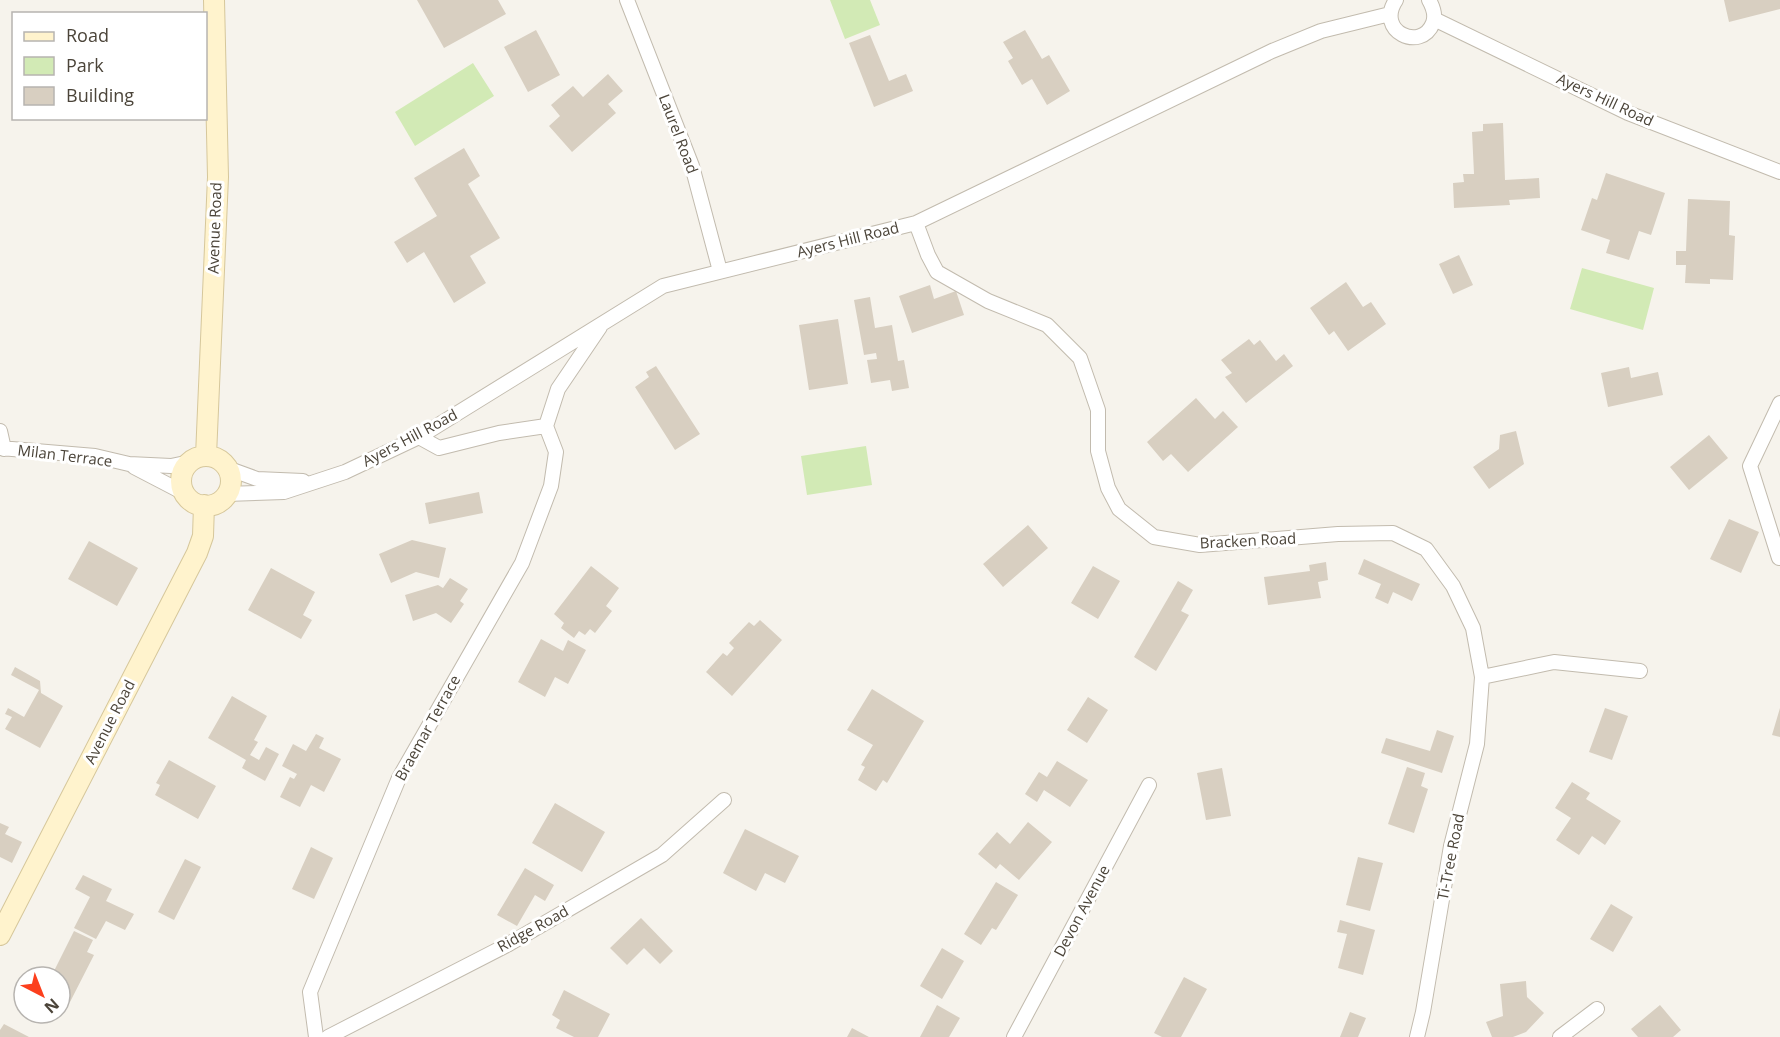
<svg xmlns="http://www.w3.org/2000/svg" width="1780" height="1037" viewBox="0 0 1780 1037" font-family="'Open Sans',sans-serif">
<style>
.green{fill:#d2eab5}
.building{fill:#d8cfc1}
.lines{fill:none;stroke-linecap:round;stroke-linejoin:round}
.street-casing{stroke:#c2bbae;stroke-width:16}
.secondary-casing{stroke:#d6c79b;stroke-width:22}
.street{stroke:#fff;stroke-width:14}
.secondary{stroke:#fff3cd;stroke-width:20}
.labels{text-anchor:middle;stroke-width:6;stroke-linejoin:round;paint-order:stroke}
.street-label{font-size:15px;fill:#4b4439;stroke:#fff}
</style>
<rect width="100%" height="100%" fill="#f6f3ec"/>
<path class="green" d="M830,0H870L880,25L845,39Z
M473,63L494,96L415,146L395,112Z
M1582,268L1654,288L1643,330L1570,309Z
M866,446L872,485L807,495L801,456Z"/>
<path class="building" d="M417,0H498L506,14L444,48Z
M1724,0H1780V9L1729,22Z
M536,30L560,75L528,92L504,47Z
M1025,30L1042,59L1049,55L1070,91L1047,105L1032,79L1022,85L1008,61L1013,58L1003,42Z
M870,35L889,81L906,74L913,91L874,107L849,43Z
M608,74L623,91L608,104L616,113L572,152L549,126L560,116L551,105L573,86L583,97Z
M1503,123L1505,180L1539,178L1540,198L1509,200L1510,205L1454,208L1453,183L1464,182L1463,174H1474L1472,132L1483,131V124Z
M464,148L480,176L468,184L500,238L470,256L486,283L454,303L424,252L407,263L394,242L437,216L414,178Z
M1606,173L1665,193L1651,235L1639,231L1629,260L1606,253L1610,240L1581,230L1592,198L1597,200Z
M1688,199L1730,201L1729,235L1735,236L1733,280L1710,279V284L1685,283L1686,265H1676V251H1686Z
M1459,255L1473,285L1453,294L1439,264Z
M1346,282L1363,307L1371,302L1386,324L1348,351L1334,331L1329,335L1310,308Z
M930,285L934,299L956,291L964,315L912,333L899,296Z
M870,297L875,328L892,325L898,361L904,360L909,388L892,391L890,380L871,383L867,360L877,359L876,353L864,355L854,300Z
M838,319L848,384L809,390L799,325Z
M1249,339L1254,345L1260,340L1276,361L1284,354L1293,366L1246,403L1225,377L1232,373L1221,360Z
M656,366L700,434L675,450L635,387L649,377L646,372Z
M1629,367L1631,378L1658,372L1663,395L1608,407L1601,373Z
M1196,398L1215,419L1223,411L1238,427L1188,472L1171,454L1163,461L1147,442Z
M1516,431L1524,464L1489,489L1473,467L1499,449L1500,435Z
M1709,435L1728,458L1689,490L1670,467Z
M479,492L483,513L429,524L425,503Z
M1729,519L1759,532L1741,573L1710,559Z
M1028,525L1048,548L1003,587L983,564Z
M412,540L446,548L439,578L416,572L391,583L379,554Z
M89,541L138,568L117,606L68,579Z
M1364,559L1420,584L1412,601L1393,592L1388,604L1375,598L1381,584L1358,574Z
M1326,562L1328,580L1318,582L1321,598L1268,605L1264,577L1310,571L1309,565Z
M591,566L619,588L606,606L612,611L595,633L590,629L585,635L579,631L574,638L561,628L564,623L554,614Z
M1093,566L1120,581L1098,619L1071,603Z
M271,568L315,592L303,615L312,620L301,639L248,610Z
M450,578L468,589L460,601L464,604L451,623L436,613L413,621L405,595L438,585L443,588Z
M1178,581L1193,590L1181,611L1189,615L1156,671L1134,657Z
M760,620L782,640L732,696L706,672L723,653L727,656L734,648L729,643L749,622L754,626Z
M541,639L563,651L568,640L586,650L568,684L555,677L545,697L518,682Z
M15,667L40,681L41,693L63,706L40,748L5,729L12,717L5,714L8,708L24,717L39,690L11,675Z
M872,689L924,721L887,783L883,780L876,791L858,780L865,767L861,765L873,745L847,730Z
M232,696L267,716L254,740L258,742L250,755L259,760L266,747L279,754L265,781L242,768L246,760L208,738Z
M1088,697L1108,710L1087,743L1067,730Z
M1605,708L1628,716L1612,760L1589,752Z
M1780,708V737L1772,735Z
M1437,730L1454,736L1442,773L1381,753L1386,738L1430,751Z
M316,734L324,738L319,748L341,759L324,792L311,785L300,807L280,797L290,777L294,779L297,774L282,766L293,744L306,751Z
M169,760L216,786L198,819L155,795L160,785L156,783Z
M1057,761L1088,780L1070,807L1044,790L1037,802L1025,794L1039,772L1047,777Z
M1407,767L1425,773L1421,786L1428,789L1414,833L1388,824Z
M1222,768L1231,816L1206,820L1197,773Z
M1572,782L1590,793L1586,799L1621,821L1605,845L1592,836L1579,855L1556,840L1571,818L1555,808Z
M555,803L605,832L582,872L532,843Z
M1028,822L1052,842L1019,880L1000,864L996,869L978,854L997,832L1010,844Z
M0,823L9,827L5,834L22,842L12,863L0,857Z
M745,829L799,856L785,883L765,873L756,891L723,873Z
M311,847L333,858L314,899L292,889Z
M1358,857L1383,863L1370,911L1346,905Z
M185,859L201,867L174,920L158,912Z
M525,868L554,885L545,901L535,895L517,926L497,915Z
M83,875L112,889L106,901L134,914L125,930L106,921L96,939L74,928L90,897L75,889Z
M996,882L1018,895L996,930L992,928L981,945L964,934Z
M1611,904L1633,917L1613,952L1590,939Z
M641,918L673,951L660,964L644,948L627,965L610,948Z
M1340,920L1375,930L1363,975L1338,968L1347,934L1337,932Z
M74,931L93,940L87,952L94,955L70,1002L60,997V977H51Z
M942,948L964,961L942,999L920,986Z
M1184,977L1207,989L1181,1037H1162L1154,1033Z
M1526,981L1527,997L1544,1013L1526,1032L1513,1037H1492L1486,1022L1503,1016L1500,984Z
M564,990L610,1014L598,1037H574L556,1028L560,1020L552,1015Z
M937,1005L960,1018L949,1037H920Z
M1660,1005L1681,1030L1673,1037H1638L1631,1029Z
M1350,1012L1366,1018L1358,1037H1340Z
M4,1024L29,1037H0V1030Z
M852,1028L869,1037H847Z"/>
<g class="lines">
<g class="street-casing">
<path id="street" d="M627,0L692,166L720,271
M1396,0C1375,31 1421,53 1433,23C1436,15 1433,7 1429,0
M1434,19L1628,113L1780,172
M916,223L928,255L937,272L988,301L1047,325L1080,358L1098,410V451L1108,488L1119,509L1154,537L1200,545L1338,534L1393,533L1426,549L1453,586L1473,628L1482,677L1554,662L1640,671
M546,426L558,389L600,327
M0,431L4,449
M0,448L95,456L129,464L171,466L190,462
M134,467L184,493
M227,468L257,479L303,481
M226,494L284,492L345,472L419,437L663,286L916,223L1272,51L1321,31L1390,14
M1779,558L1750,466L1780,403
M316,1037L310,992L399,778L522,563L551,486L556,452L546,426L499,433L439,448L419,437
M328,1037L507,945L662,855L724,800
M1014,1037L1149,785
M1417,1037L1423,1012L1451,846L1477,744L1482,677
M1560,1037L1597,1009"/>
</g>
<g class="secondary-casing">
<path id="secondary" d="M206,456L218,177L214,0
M181 481a25 25 0 1 1 50 0a25 25 0 1 1-50 0Z
M0,935L197,553L203,536L204,505"/>
</g>
<use href="#street" class="street"/>
<use href="#secondary" class="secondary"/>
</g>
<g class="labels">
<g class="street-label">
<text transform="translate(1605 100) rotate(25)" y="5">Ayers Hill Road</text>
<text transform="translate(678 134) rotate(69)" y="5">Laurel Road</text>
<text transform="translate(215 228) rotate(-88)" y="5">Avenue Road</text>
<text transform="translate(848 240) rotate(-14)" y="5">Ayers Hill Road</text>
<text transform="translate(410 438) rotate(-28)" y="5">Ayers Hill Road</text>
<text transform="translate(65 456) rotate(7)" y="5">Milan Terrace</text>
<text transform="translate(1248 541) rotate(-3)" y="5">Bracken Road</text>
<text transform="translate(110 722) rotate(-63)" y="5">Avenue Road</text>
<text transform="translate(428 728) rotate(-61)" y="5">Braemar Terrace</text>
<text transform="translate(1451 857) rotate(-79)" y="5">Ti-Tree Road</text>
<text transform="translate(1082 911) rotate(-62)" y="5">Devon Avenue</text>
<text transform="translate(533 929) rotate(-29)" y="5">Ridge Road</text>
</g>
</g>
<rect x="12" y="12" width="195" height="108" fill="#ffffff" stroke="#b7b4b0" stroke-width="1.5"/>
<rect x="24" y="32" width="30" height="9" fill="#fff3cd" stroke="#b7b4b0" stroke-width="1.5"/>
<text x="66" y="42" font-size="18" fill="#4b4439">Road</text>
<rect x="24" y="57" width="30" height="18" fill="#d2eab5" stroke="#b7b4b0" stroke-width="1.5"/>
<text x="66" y="72" font-size="18" fill="#4b4439">Park</text>
<rect x="24" y="87" width="30" height="18" fill="#d8cfc1" stroke="#b7b4b0" stroke-width="1.5"/>
<text x="66" y="102" font-size="18" fill="#4b4439">Building</text>
<g transform="translate(42 995) rotate(138)"><circle r="28" fill="#ffffff" stroke="#b7b4b0" stroke-width="1.5"/>
<path d="M0-4.5L10 22L0 15L-10 22Z" fill="#fc3f1d"/>
<text y="-9" font-size="16" font-weight="bold" text-anchor="middle" fill="#4b4439">N</text>
</g>
</svg>
